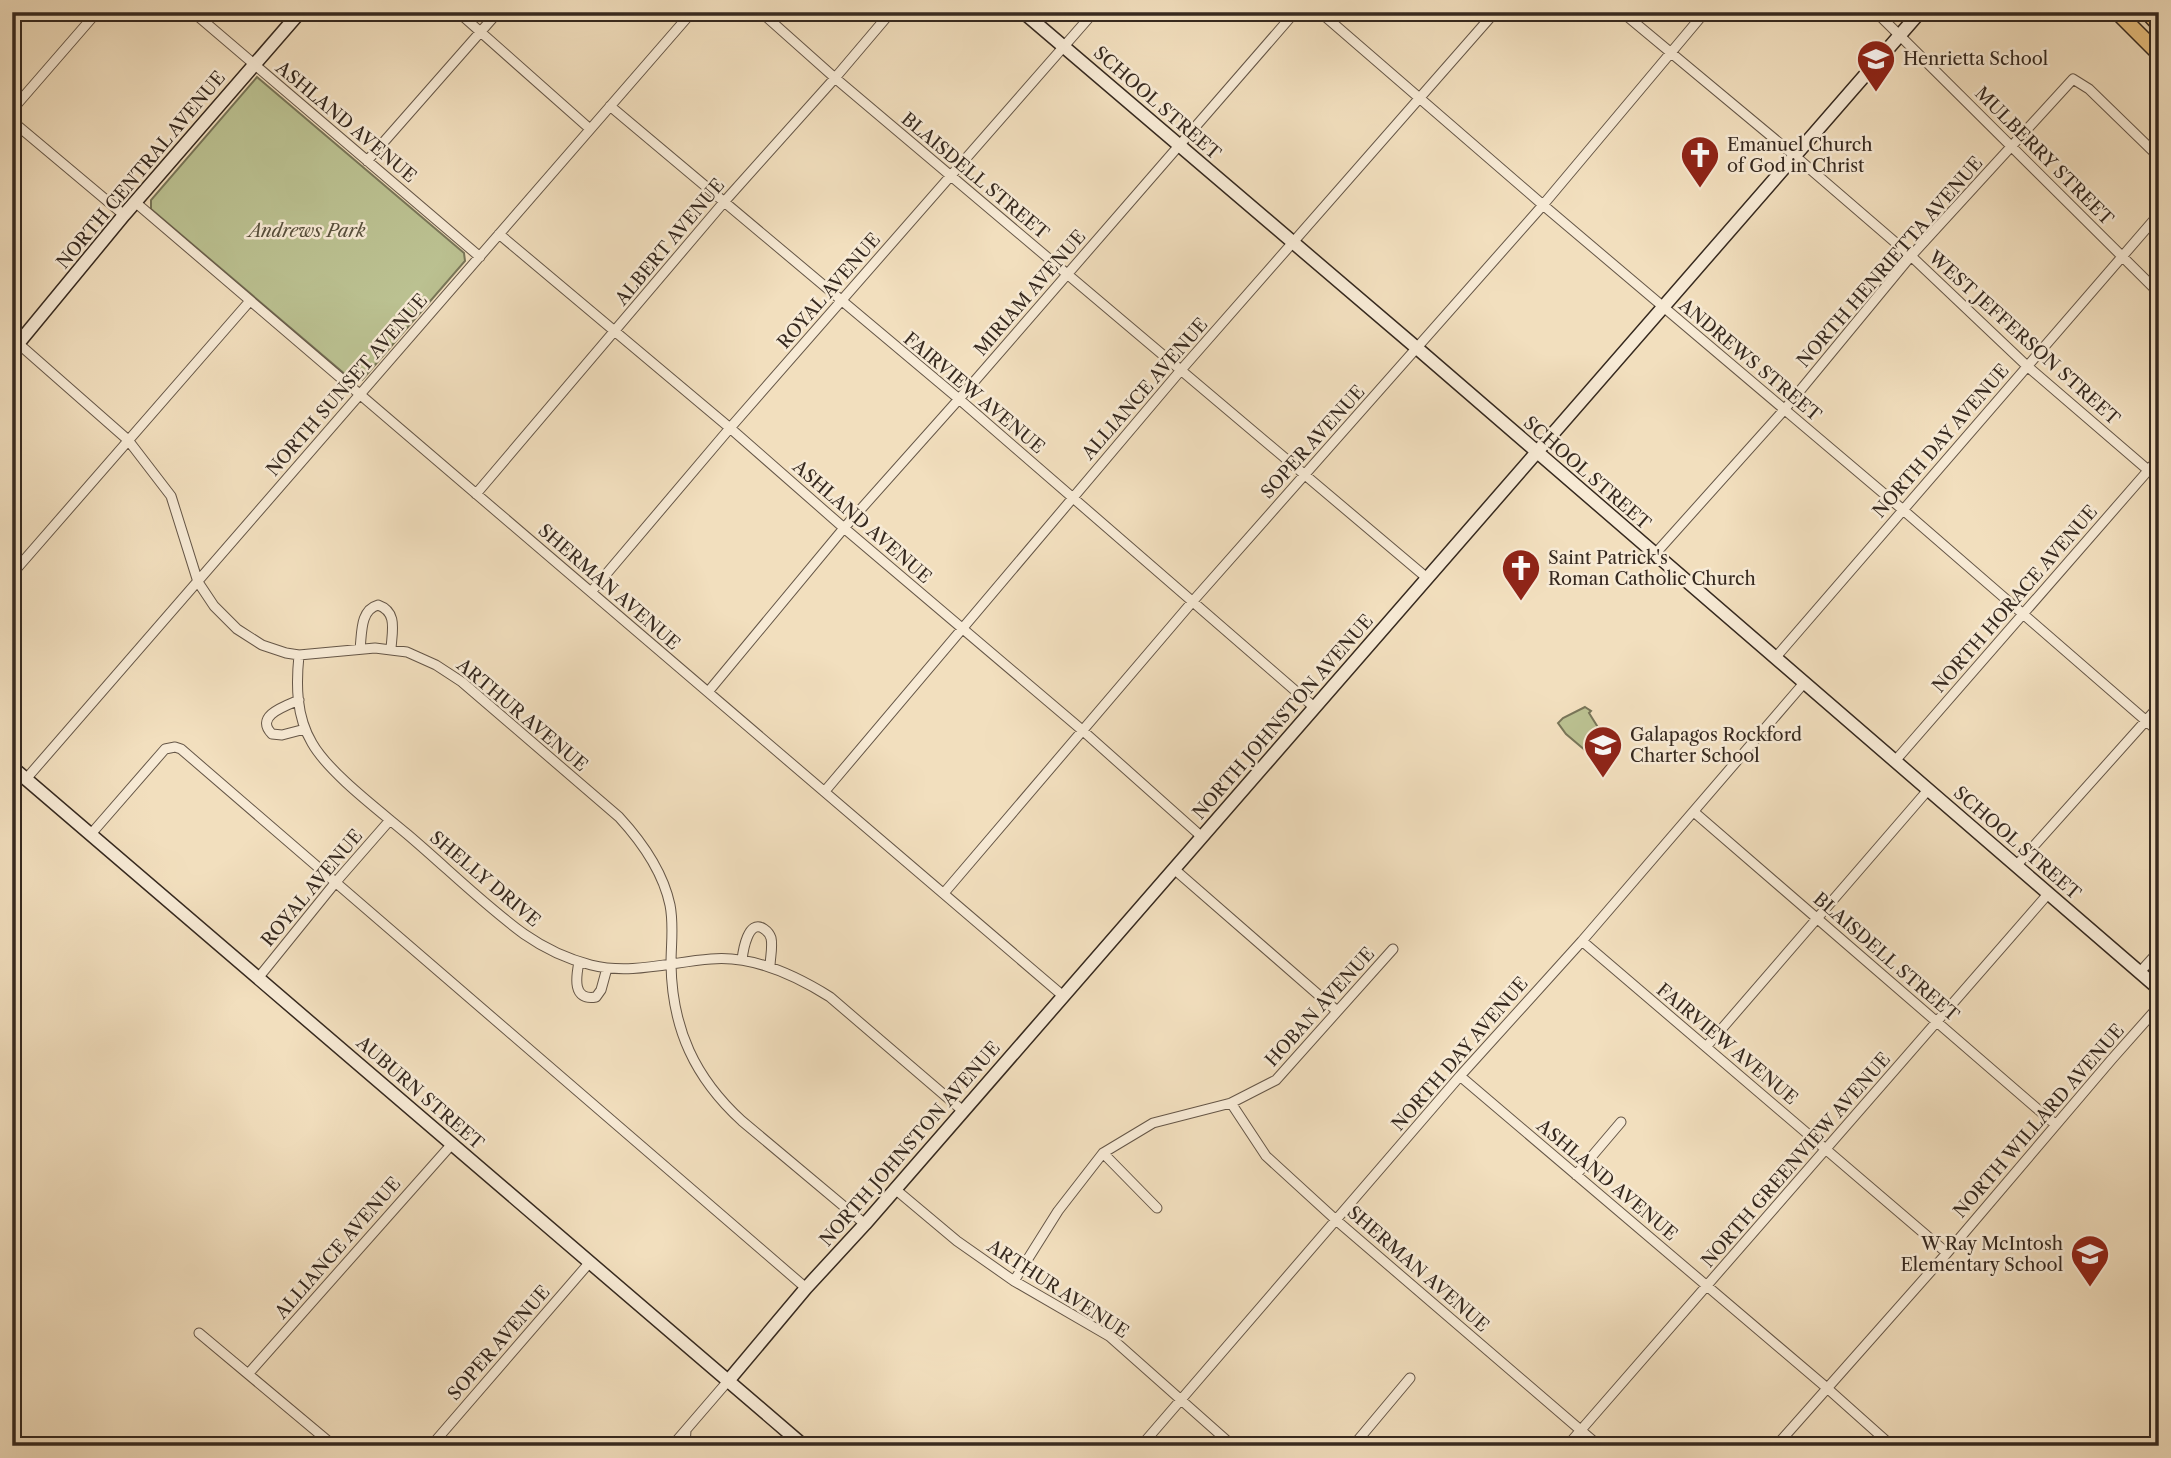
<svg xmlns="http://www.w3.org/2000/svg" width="2171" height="1458" viewBox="0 0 2171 1458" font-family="'Libre Caslon Text',serif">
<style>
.green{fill:#bbc191;stroke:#787558;stroke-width:2}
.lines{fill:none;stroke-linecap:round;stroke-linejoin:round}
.street-casing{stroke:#655647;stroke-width:11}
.secondary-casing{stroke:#36291f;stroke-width:15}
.primary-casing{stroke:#36291f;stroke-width:17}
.street{stroke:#f7ead5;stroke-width:9}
.secondary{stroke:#f7ead5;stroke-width:12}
.primary{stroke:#e9c07f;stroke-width:14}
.labels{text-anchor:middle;stroke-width:5;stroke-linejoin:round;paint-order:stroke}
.poi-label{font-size:18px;fill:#36291f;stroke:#f7ead5;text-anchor:start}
.street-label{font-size:18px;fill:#36291f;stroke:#f7ead5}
.park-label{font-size:18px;font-style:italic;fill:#574f3c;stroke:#f7ead5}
</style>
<rect width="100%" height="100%" fill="#f2dfbe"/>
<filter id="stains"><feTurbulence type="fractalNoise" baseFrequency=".00286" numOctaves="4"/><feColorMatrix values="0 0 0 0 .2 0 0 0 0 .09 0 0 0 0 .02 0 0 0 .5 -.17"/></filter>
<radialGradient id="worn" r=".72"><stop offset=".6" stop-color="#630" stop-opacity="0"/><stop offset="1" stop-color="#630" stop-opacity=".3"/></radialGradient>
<path class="green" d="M257,77L464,253L465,261L362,380L353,381L151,209V200Z
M1585,707L1591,711L1589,713L1599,729L1586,751L1566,734L1558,723L1563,718Z"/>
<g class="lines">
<g class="street-casing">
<path id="street" d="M193,12L480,257
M458,12L590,129
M761,12L835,78L1427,578
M1320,12L1543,205L1902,509L2159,732
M1622,12L1795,156L1911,256L2027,366L2148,470
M1876,12L2159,293
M610,106L959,399L1314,707
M12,110L97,12
M12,121L124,215
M367,161L498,12
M135,202L1062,995
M499,234L730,428L844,528L1082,730L1202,837
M12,338L128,440L171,496L198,582L214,606L237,629L262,645L286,653L299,655L375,648L407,652L436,665L462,682L619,817C642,842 663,872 670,905C674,925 671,944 671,964C672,1029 695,1078 742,1121L865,1224
M476,494L724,202L835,78L891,12
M1655,554L1784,410L1911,256L2073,79L2089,89L2159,157
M12,574L249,302
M591,592L730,428L1094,12
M360,649C362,633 360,610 378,605C398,612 392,631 391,649
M299,655C296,685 296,716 312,743C329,773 380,811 407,834C446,867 483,904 524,934C544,948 567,959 591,965C631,975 671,962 711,959C753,955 795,975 830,997L963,1111
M1776,657L2159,214
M708,692L844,528L959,399L1295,12
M299,700C285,706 254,716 272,734L282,735L305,729
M1895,761L2159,458
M26,779L692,12
M825,791L1181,370L1495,12
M1694,812L2056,1125
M91,834L165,749L175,747L181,749L806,1288
M2016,866L2159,706
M1174,869L1337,1011
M944,893L1193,601L1543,205L1705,12
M1582,941L1947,1253
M742,960C743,951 748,918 764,929C767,931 770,935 771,938C773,947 770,958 770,967
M579,962C576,977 572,1001 596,997L601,990L607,968
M2140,972L2159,951
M259,977L335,883L390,820
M1706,1047L1928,790
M1460,1076L1827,1388L1892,1446
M1231,1103L1266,1156L1336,1220L1599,1446
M1103,1153L1157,1208
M1576,1175L1621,1122
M895,1189L957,1241L1014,1281L1109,1336L1233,1446
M1014,1281L1058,1211L1103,1153L1153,1123L1231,1103L1276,1080L1393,949
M199,1333L334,1446
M249,1373L452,1144
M431,1446L590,1262
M672,1446L728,1381
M685,1446L686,1430
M1141,1446L1460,1076L1582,941L1804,683
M1353,1446L1410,1378
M1567,1446L2048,894
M1776,1446L1947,1253L2112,1059L2159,1006"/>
</g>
<g class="secondary-casing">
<path id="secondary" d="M1023,12L1418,349L2159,989
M12,351L124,215L300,12
M12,767L804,1446
M728,1381L806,1288L865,1224L1920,12"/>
</g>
<g class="primary-casing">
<path id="primary" d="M2117,12L2159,54
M2147,12L2159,25"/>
</g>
<use href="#street" class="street"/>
<use href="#secondary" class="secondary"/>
<use href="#primary" class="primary"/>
</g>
<defs>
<g id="school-pin" transform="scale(2.0125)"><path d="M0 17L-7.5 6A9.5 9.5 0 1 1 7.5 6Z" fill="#8f2418" stroke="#f7ead5"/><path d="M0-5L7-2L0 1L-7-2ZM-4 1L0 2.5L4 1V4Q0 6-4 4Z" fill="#fff"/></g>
<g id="church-pin" transform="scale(2.0125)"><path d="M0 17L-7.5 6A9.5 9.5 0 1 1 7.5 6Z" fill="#8f2418" stroke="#f7ead5"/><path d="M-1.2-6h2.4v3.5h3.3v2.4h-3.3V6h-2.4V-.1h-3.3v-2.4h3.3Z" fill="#fff"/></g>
</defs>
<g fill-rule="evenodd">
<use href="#school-pin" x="1876" y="59"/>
<use href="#church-pin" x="1700" y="155"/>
<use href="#church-pin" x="1521" y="568"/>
<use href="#school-pin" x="1603" y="745"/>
<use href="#school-pin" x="2090" y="1254"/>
</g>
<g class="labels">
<g class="poi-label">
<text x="1903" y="65">Henrietta School</text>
<text x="1727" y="151">Emanuel Church<tspan x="1727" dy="21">of God in Christ</tspan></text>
<text x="1548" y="564">Saint Patrick's<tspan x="1548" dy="21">Roman Catholic Church</tspan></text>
<text x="1630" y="741">Galapagos Rockford<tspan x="1630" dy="21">Charter School</tspan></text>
<text x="2063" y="1250" text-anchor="end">W Ray McIntosh<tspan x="2063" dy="21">Elementary School</tspan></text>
</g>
<g class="street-label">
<text transform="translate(1157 103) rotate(41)" y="6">SCHOOL STREET</text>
<text transform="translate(346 122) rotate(40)" y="6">ASHLAND AVENUE</text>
<text transform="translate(2044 156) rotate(45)" y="6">MULBERRY STREET</text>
<text transform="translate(141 170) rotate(-50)" y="6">NORTH CENTRAL AVENUE</text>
<text transform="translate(975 176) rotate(40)" y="6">BLAISDELL STREET</text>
<text transform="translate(670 242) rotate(-50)" y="6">ALBERT AVENUE</text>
<text transform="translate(1890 262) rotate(-49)" y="6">NORTH HENRIETTA AVENUE</text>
<text transform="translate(829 291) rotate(-49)" y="6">ROYAL AVENUE</text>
<text transform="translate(1030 293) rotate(-49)" y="6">MIRIAM AVENUE</text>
<text transform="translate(2024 338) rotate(42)" y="6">WEST JEFFERSON STREET</text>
<text transform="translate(1750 360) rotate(40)" y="6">ANDREWS STREET</text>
<text transform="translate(347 385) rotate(-49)" y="6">NORTH SUNSET AVENUE</text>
<text transform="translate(1145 389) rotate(-49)" y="6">ALLIANCE AVENUE</text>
<text transform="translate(974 393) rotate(40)" y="6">FAIRVIEW AVENUE</text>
<text transform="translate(1941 441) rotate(-49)" y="6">NORTH DAY AVENUE</text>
<text transform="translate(1313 442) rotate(-48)" y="6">SOPER AVENUE</text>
<text transform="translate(1587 473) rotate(41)" y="6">SCHOOL STREET</text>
<text transform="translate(862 522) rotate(41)" y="6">ASHLAND AVENUE</text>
<text transform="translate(609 587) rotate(41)" y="6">SHERMAN AVENUE</text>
<text transform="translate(2015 599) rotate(-49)" y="6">NORTH HORACE AVENUE</text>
<text transform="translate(522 715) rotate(40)" y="6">ARTHUR AVENUE</text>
<text transform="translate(1283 717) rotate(-49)" y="6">NORTH JOHNSTON AVENUE</text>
<text transform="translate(2017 843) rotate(41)" y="6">SCHOOL STREET</text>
<text transform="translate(485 879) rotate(40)" y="6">SHELLY DRIVE</text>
<text transform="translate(312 888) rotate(-50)" y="6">ROYAL AVENUE</text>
<text transform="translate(1886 957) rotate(41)" y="6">BLAISDELL STREET</text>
<text transform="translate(1320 1007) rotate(-48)" y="6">HOBAN AVENUE</text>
<text transform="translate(1727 1044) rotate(40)" y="6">FAIRVIEW AVENUE</text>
<text transform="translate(1460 1054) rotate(-49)" y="6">NORTH DAY AVENUE</text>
<text transform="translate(420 1093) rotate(41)" y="6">AUBURN STREET</text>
<text transform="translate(2039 1121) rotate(-49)" y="6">NORTH WILLARD AVENUE</text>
<text transform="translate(910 1144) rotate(-49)" y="6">NORTH JOHNSTON AVENUE</text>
<text transform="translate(1796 1160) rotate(-49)" y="6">NORTH GREENVIEW AVENUE</text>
<text transform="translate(1607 1180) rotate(40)" y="6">ASHLAND AVENUE</text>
<text transform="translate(338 1248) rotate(-49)" y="6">ALLIANCE AVENUE</text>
<text transform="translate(1418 1269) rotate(41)" y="6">SHERMAN AVENUE</text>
<text transform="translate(1058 1289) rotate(33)" y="6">ARTHUR AVENUE</text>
<text transform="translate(499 1343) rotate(-49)" y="6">SOPER AVENUE</text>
</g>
<g class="park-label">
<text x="307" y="237">Andrews Park</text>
</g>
</g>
<rect width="2171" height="1458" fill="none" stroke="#f2dfbe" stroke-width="42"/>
<rect x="14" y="14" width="2143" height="1430" fill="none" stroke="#36291f" stroke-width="3.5"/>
<rect x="21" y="21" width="2129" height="1416" fill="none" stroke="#36291f" stroke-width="2"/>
<rect width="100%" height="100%" filter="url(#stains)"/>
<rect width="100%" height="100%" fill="url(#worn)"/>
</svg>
